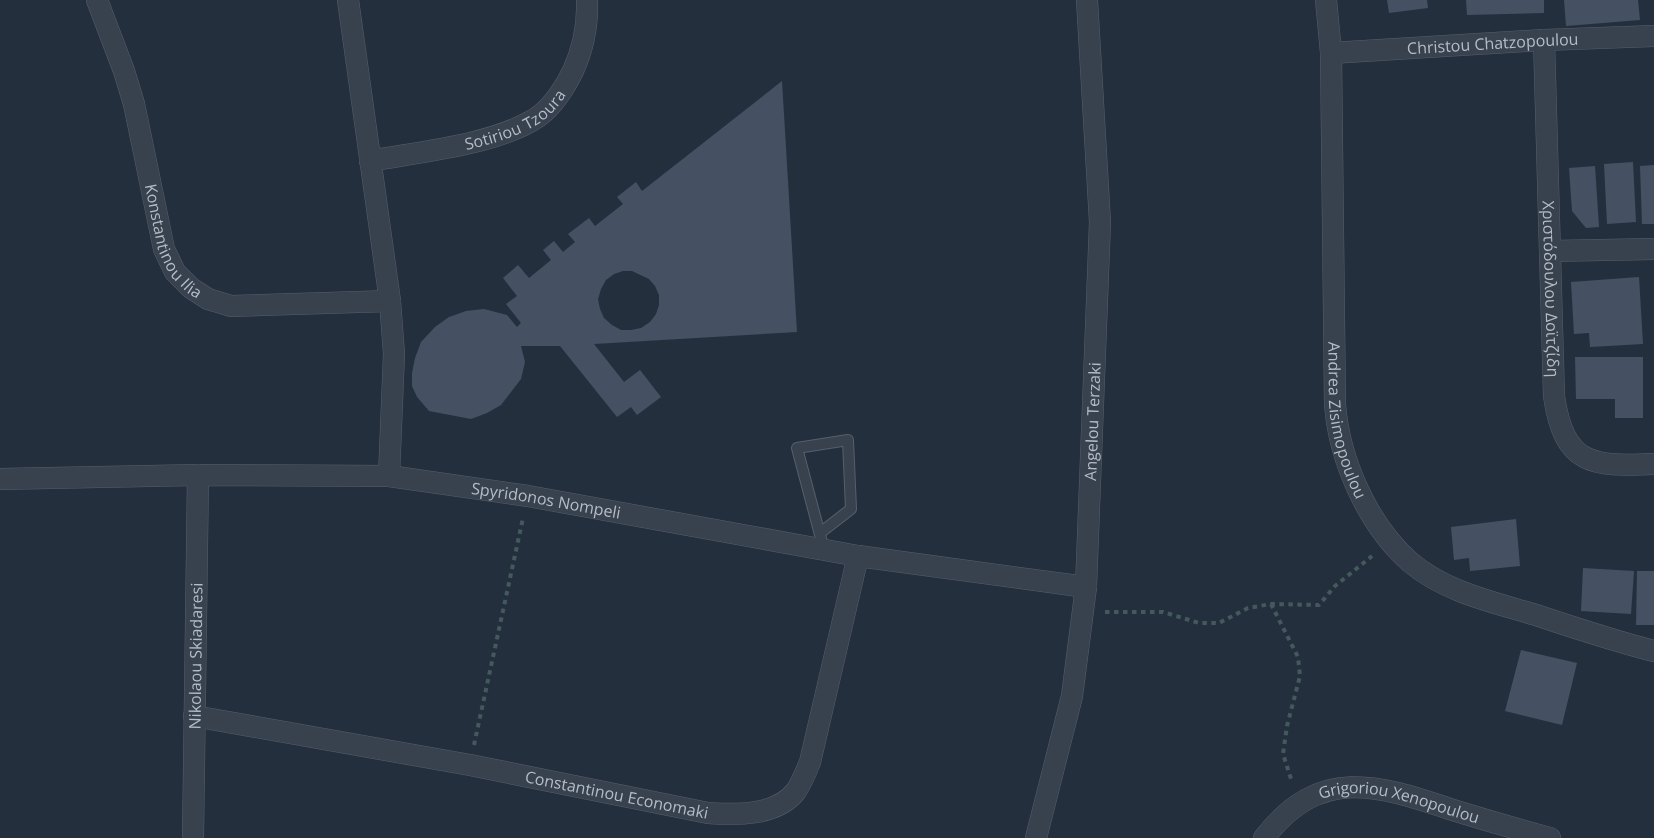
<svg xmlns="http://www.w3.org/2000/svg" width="1654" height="838" viewBox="0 0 1654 838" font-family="'Open Sans',sans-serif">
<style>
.building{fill:#455162;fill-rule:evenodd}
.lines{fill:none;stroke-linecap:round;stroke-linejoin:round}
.service-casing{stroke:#565f6c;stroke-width:12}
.minor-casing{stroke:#565f6c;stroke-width:22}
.path{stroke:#44595c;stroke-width:4;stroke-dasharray:4.5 4.5;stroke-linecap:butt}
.service{stroke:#38414e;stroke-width:10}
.minor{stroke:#38414e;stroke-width:21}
.labels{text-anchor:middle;stroke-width:6;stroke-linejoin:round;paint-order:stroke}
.street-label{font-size:16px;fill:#b4bcc9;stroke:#1d2633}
</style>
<rect width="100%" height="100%" fill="#242f3e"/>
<path class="building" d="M1387,0H1427L1428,8L1389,13Z
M1466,0H1544V13L1467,15Z
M1564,0H1638L1640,20L1566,26Z
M782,81L797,332L594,344L624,382L640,370L661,397L637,415L631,407L617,417L560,346H521L525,362L521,379L501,405L487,413L471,419L429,411L417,397L412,386V373L415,358L421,342L435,327L449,317L466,311L484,309L507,315L517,327L521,323L506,304L517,296L503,278L518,265L529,278L551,260L543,250L554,241L563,252L575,242L568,234L589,218L595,226L623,204L617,197L636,182L642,191ZM623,271H632L649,279L655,286L659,295V305L656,314L650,322L641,328L631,330H621L612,325L604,318L600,309L598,299L601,289L606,280L614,274Z
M1633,162L1636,222L1607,224L1604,164Z
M1654,165V224H1642L1640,166Z
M1595,166L1599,227L1586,228L1572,211L1569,168Z
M1639,277L1643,344L1590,347L1589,333L1574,334L1571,282Z
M1575,357H1643V418H1615V399H1576Z
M1516,519L1520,566L1470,571L1469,558L1454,560L1451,527Z
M1583,568L1634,571L1631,614L1581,611Z
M1637,571H1654V625H1636Z
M1521,650L1577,663L1562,725L1505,711Z"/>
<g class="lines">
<g class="service-casing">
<path id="service" d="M820,533L851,509L848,440L797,448L824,550"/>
</g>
<g class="minor-casing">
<g id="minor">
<path id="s1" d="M97,0L124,71L134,104L164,249L175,272L191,288L208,299L231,306L390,301"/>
<path d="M348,0L390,301L394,354L389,476"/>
<path id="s2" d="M1326,0L1331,53L1335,404C1339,460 1368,525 1410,562C1445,592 1493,602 1536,615C1575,628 1614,641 1654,651"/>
<path id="s3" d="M1544,40L1554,396C1564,465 1592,467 1654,464"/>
<path id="s4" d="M1331,53L1544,40L1654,36"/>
<path id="s5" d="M370,161C419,152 491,145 533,120C551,110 564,89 573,71C583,49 588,24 587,0"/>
<path d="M1550,251L1654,249"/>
<path id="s6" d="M0,479L198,475L389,476L528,496L858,556L1086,587"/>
<path id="s7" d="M194,716L470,765L708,813C736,815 777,816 796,791C802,782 806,772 810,762L858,556"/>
<path id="s8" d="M193,838L198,475"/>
<path id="s9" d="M1036,838L1072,696L1086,587L1100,222L1087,0"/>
<path id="s10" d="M1264,838C1320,765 1378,785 1453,810C1485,820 1517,829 1550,838"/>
</g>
</g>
<path class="path" d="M1271,604L1298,657L1300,676L1287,726L1283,754L1292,782
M1105,612H1163L1199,623H1219L1248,608L1271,604L1319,605L1335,586L1372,556
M474,745L523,518"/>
<use href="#service" class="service"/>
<use href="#minor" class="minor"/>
</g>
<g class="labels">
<g class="street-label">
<text dy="6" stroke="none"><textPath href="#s4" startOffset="162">Christou Chatzopoulou</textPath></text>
<text dy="6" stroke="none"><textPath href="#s5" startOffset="153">Sotiriou Tzoura</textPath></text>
<text dy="6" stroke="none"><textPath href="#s1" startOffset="255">Konstantinou Ilia</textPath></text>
<text dy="6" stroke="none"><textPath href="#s3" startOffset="249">Χριστόδουλου Δοϊτζίδη</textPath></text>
<text dy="6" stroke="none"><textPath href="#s2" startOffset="422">Andrea Zisimopoulou</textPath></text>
<text dy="6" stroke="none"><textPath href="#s9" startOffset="422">Angelou Terzaki</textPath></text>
<text dy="6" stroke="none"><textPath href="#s6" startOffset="548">Spyridonos Nompeli</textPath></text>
<text dy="6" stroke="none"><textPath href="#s8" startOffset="182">Nikolaou Skiadaresi</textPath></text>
<text dy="6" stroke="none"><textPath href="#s7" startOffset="430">Constantinou Economaki</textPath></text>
<text dy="6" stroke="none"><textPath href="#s10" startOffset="154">Grigoriou Xenopoulou</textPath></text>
</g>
</g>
</svg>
